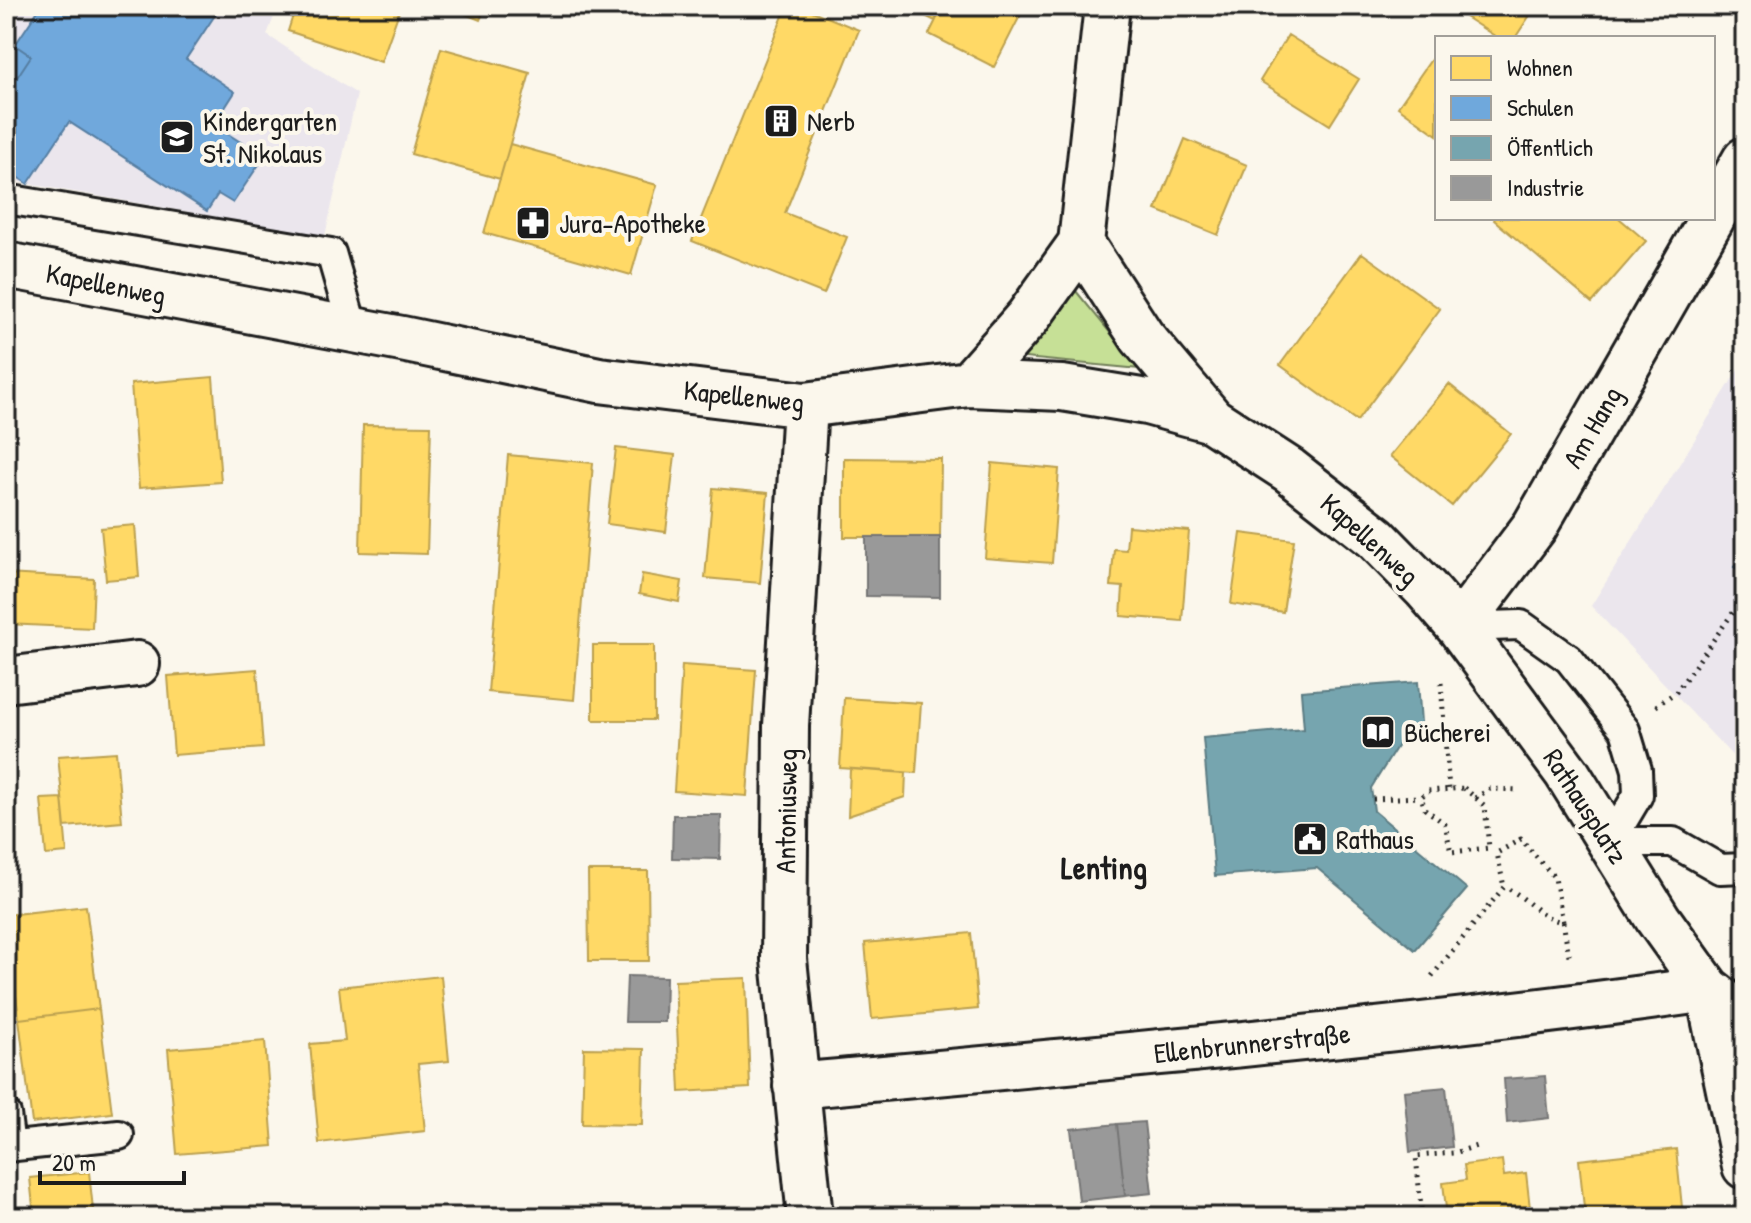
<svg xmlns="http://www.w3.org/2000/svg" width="1751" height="1223" viewBox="0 0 1751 1223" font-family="'Patrick Hand',sans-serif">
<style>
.built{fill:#ebe6ed}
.green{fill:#c6e096;stroke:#717e59;stroke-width:2}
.homes{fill:#ffd966;stroke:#bba050;stroke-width:2}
.schools{fill:#6fa8dc;stroke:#567ea2;stroke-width:2}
.public{fill:#76a5af;stroke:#5b7c83;stroke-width:2}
.industry{fill:#999;stroke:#747474;stroke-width:2}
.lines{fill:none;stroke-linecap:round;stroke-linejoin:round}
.service-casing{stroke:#1c1c1c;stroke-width:34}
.minor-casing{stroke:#1c1c1c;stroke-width:50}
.path{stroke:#1c1c1c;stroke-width:5;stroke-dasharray:2 6;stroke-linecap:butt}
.service{stroke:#fbf7ec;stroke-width:28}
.minor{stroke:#fbf7ec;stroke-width:44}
.labels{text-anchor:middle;stroke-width:8;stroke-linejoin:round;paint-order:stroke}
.poi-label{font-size:28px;fill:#1c1c1c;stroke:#fbf7ec;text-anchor:start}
.street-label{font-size:28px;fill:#1c1c1c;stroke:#fbf7ec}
.quarter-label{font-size:32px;font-weight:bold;fill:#1c1c1c;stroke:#fbf7ec}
</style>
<rect width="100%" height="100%" fill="#fbf7ec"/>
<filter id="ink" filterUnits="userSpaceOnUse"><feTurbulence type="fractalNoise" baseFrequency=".0125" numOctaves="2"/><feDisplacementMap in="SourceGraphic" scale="16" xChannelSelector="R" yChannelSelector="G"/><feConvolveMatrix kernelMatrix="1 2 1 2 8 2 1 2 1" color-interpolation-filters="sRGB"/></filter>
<g filter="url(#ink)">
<path class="built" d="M6,6H278L267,35L357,94L325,236L6,180Z
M1745,359V769L1591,606Z"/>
<path class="green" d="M1071,285L1140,369L1014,357Z"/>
<path class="homes" d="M296,6H401L381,62L288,31Z
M445,6H486L480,20Z
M787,6H800L859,30L785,213L847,237L824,294L692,241Z
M905,6H943L935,21Z
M943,6H1025L994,67L929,34Z
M1448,6H1536L1515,38H1498Z
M1288,35L1359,79L1330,125L1260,81Z
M441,48L530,73L500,179L411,154Z
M1437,51V135L1398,107Z
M1185,139L1247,165L1218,235L1156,210Z
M510,144L657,185L631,275L484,233Z
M1495,218H1619L1646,241L1592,303L1494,220Z
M1362,253L1440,309L1357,421L1280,365Z
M213,377L221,482L139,488L131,384Z
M1449,384L1511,434L1452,506L1390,456Z
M363,425L431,426L427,554L360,552Z
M616,448L675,455L666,532L607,524Z
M508,455L593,463L574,700L488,692Z
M844,458L941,459L940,537H844Z
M992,463L1059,469L1052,563L985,558Z
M713,488L768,493L760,583L705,578Z
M135,525L139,577L106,580L101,528Z
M1128,526L1189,531L1182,621L1121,616L1123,587L1111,586L1114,549L1126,550Z
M1241,533L1294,540L1283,612L1231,604Z
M6,574L94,579L92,628L6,624Z
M642,574L682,581L679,602L639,594Z
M593,645H654V720H593Z
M682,665L756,670L747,796L674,791Z
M257,669L263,748L174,755L168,676Z
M844,698L921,703L916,773L840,768Z
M116,752L122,822L65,827L58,756Z
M850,769L906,773L905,797L848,816Z
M62,798L67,853L46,855L41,799Z
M588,871H648L649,961H589Z
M86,906L99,1009L19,1019L6,915Z
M971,933L978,1009L872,1019L865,943Z
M441,976L449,1061L418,1064L425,1131L319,1143L310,1044L345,1041L339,987Z
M746,978L750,1088L680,1092L675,981Z
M99,1009L112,1113L32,1123L19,1019Z
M265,1041L273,1146L177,1154L168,1049Z
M584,1048L644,1049L642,1125L582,1124Z
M1676,1149L1683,1217H1585L1579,1160Z
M1502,1160L1504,1176L1526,1173L1531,1217H1447L1443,1183L1466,1180L1464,1165Z
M89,1172L93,1209L34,1216L30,1178Z
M737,1212L738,1217H680Z"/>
<path class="schools" d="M41,6H221L186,59L235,92L214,125L264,157L233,203L218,194L207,211L69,122L28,184L6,170V94L31,56L15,45Z
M6,39L31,56L6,94Z
M1745,551V574L1734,567Z"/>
<path class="public" d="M1418,682L1422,736L1403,737L1371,788L1374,811L1467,889L1415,950L1317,868L1215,876L1203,738L1304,729L1301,691Z"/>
<path class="industry" d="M866,537H940V597L866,596Z
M673,815H721L720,859L672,858Z
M627,976L666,977L665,1022H625Z
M1545,1076L1549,1118L1507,1123L1504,1079Z
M1446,1087L1452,1147L1410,1152L1404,1091Z
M1144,1122L1152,1193L1125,1196L1117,1124Z
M1117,1124L1125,1196L1079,1201L1071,1129Z"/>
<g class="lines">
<g class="service-casing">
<path id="service" d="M6,199L331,253L353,329
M1459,627L1521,625L1569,659L1625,730L1637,770L1638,795L1610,842
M1610,842H1673L1720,869L1745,868
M6,1114L10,1147
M6,1147L119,1135"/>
</g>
<g class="minor-casing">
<path id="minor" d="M1107,6L1081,243L1142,337L1212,420
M1713,216L1745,160
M6,265L402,339L599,380L805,405L969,384L1062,388L1147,402L1212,420L1289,470L1376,538L1426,589L1459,627L1567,773L1658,919L1708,989L1745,1018
M969,384L1028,317L1081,243
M805,405L786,726L784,959L810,1217
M1459,627L1535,526L1712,218
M6,680L137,664
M1708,989L1745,1166
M796,1086C1100,1058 1405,1032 1708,989"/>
</g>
<path class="path" d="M1441,683L1449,790
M1656,706L1676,692L1745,596
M1464,788L1485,806L1489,848L1451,852L1445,824L1425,809L1421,797L1428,791Z
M1475,798L1490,789L1520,790
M1373,799L1421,797
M1563,922L1570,961
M1432,976L1504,887C1528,897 1537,917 1563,922L1555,878L1521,839L1497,853L1504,887
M1422,1217L1416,1156L1454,1153L1480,1145"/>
<use href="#service" class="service"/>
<use href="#minor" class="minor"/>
</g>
</g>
<defs>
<g id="building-square" transform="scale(1.8)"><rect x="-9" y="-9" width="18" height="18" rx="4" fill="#1c1c1c" stroke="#fbf7ec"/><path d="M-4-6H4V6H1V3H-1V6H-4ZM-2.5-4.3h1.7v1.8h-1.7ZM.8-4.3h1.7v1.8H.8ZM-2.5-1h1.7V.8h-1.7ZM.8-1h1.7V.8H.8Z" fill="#fff"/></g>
<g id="school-square" transform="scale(1.8)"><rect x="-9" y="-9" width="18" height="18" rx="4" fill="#1c1c1c" stroke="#fbf7ec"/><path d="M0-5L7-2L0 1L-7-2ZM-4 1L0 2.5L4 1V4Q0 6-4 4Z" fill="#fff"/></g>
<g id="pharmacy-square" transform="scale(1.8)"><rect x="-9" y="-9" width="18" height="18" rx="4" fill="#1c1c1c" stroke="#fbf7ec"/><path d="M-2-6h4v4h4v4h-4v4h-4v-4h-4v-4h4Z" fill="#fff"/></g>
<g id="library-square" transform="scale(1.8)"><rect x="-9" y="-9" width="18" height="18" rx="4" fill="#1c1c1c" stroke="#fbf7ec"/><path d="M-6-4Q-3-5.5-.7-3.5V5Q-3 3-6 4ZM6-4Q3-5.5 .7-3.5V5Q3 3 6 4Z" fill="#fff"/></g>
<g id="civic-square" transform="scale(1.8)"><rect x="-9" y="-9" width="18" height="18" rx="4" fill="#1c1c1c" stroke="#fbf7ec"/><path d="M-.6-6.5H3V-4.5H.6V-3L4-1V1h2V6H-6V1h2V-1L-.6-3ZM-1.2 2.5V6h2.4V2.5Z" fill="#fff"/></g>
</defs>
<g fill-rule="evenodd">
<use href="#building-square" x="781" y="121"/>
<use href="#school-square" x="177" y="137"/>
<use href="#pharmacy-square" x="533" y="223"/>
<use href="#library-square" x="1378" y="732"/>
<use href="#civic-square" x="1310" y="839"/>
</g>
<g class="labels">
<g class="poi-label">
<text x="203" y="131">Kindergarten<tspan x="203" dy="32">St. Nikolaus</tspan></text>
<text x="807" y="131">Nerb</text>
<text x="559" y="233">Jura-Apotheke</text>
<text x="1404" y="742">Bücherei</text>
<text x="1336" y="849">Rathaus</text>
</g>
<g class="street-label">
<text transform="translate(106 284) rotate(11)" y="10">Kapellenweg</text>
<text transform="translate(744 396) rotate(6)" y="10">Kapellenweg</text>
<text transform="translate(1592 427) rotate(-60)" y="10">Am Hang</text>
<text transform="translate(1370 539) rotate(42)" y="10">Kapellenweg</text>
<text transform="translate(1586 806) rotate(57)" y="10">Rathausplatz</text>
<text transform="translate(786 811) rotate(-89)" y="10">Antoniusweg</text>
<text transform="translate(1252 1043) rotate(-6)" y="10">Ellenbrunnerstraße</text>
</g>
<g class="quarter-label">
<text x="1104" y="879">Lenting</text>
</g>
</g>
<rect width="1751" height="1223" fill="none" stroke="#fbf7ec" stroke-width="32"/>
<rect x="16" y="16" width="1719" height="1191" fill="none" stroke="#1c1c1c" stroke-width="3" filter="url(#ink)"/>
<rect x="1435" y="36" width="280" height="184" fill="#fbf7ec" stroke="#a29f99" stroke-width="2"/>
<rect x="1451" y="56" width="40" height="24" fill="#ffd966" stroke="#a29f99" stroke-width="2"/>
<text x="1507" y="76" font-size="24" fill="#1c1c1c">Wohnen</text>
<rect x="1451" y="96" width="40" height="24" fill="#6fa8dc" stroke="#a29f99" stroke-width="2"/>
<text x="1507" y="116" font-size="24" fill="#1c1c1c">Schulen</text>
<rect x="1451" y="136" width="40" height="24" fill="#76a5af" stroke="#a29f99" stroke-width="2"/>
<text x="1507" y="156" font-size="24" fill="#1c1c1c">Öffentlich</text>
<rect x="1451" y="176" width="40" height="24" fill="#999999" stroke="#a29f99" stroke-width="2"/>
<text x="1507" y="196" font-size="24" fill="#1c1c1c">Industrie</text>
<path d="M40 1171v12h144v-12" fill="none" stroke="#1c1c1c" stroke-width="4"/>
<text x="52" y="1171" font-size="24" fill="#1c1c1c" stroke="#fbf7ec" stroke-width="6" paint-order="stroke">20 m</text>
</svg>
